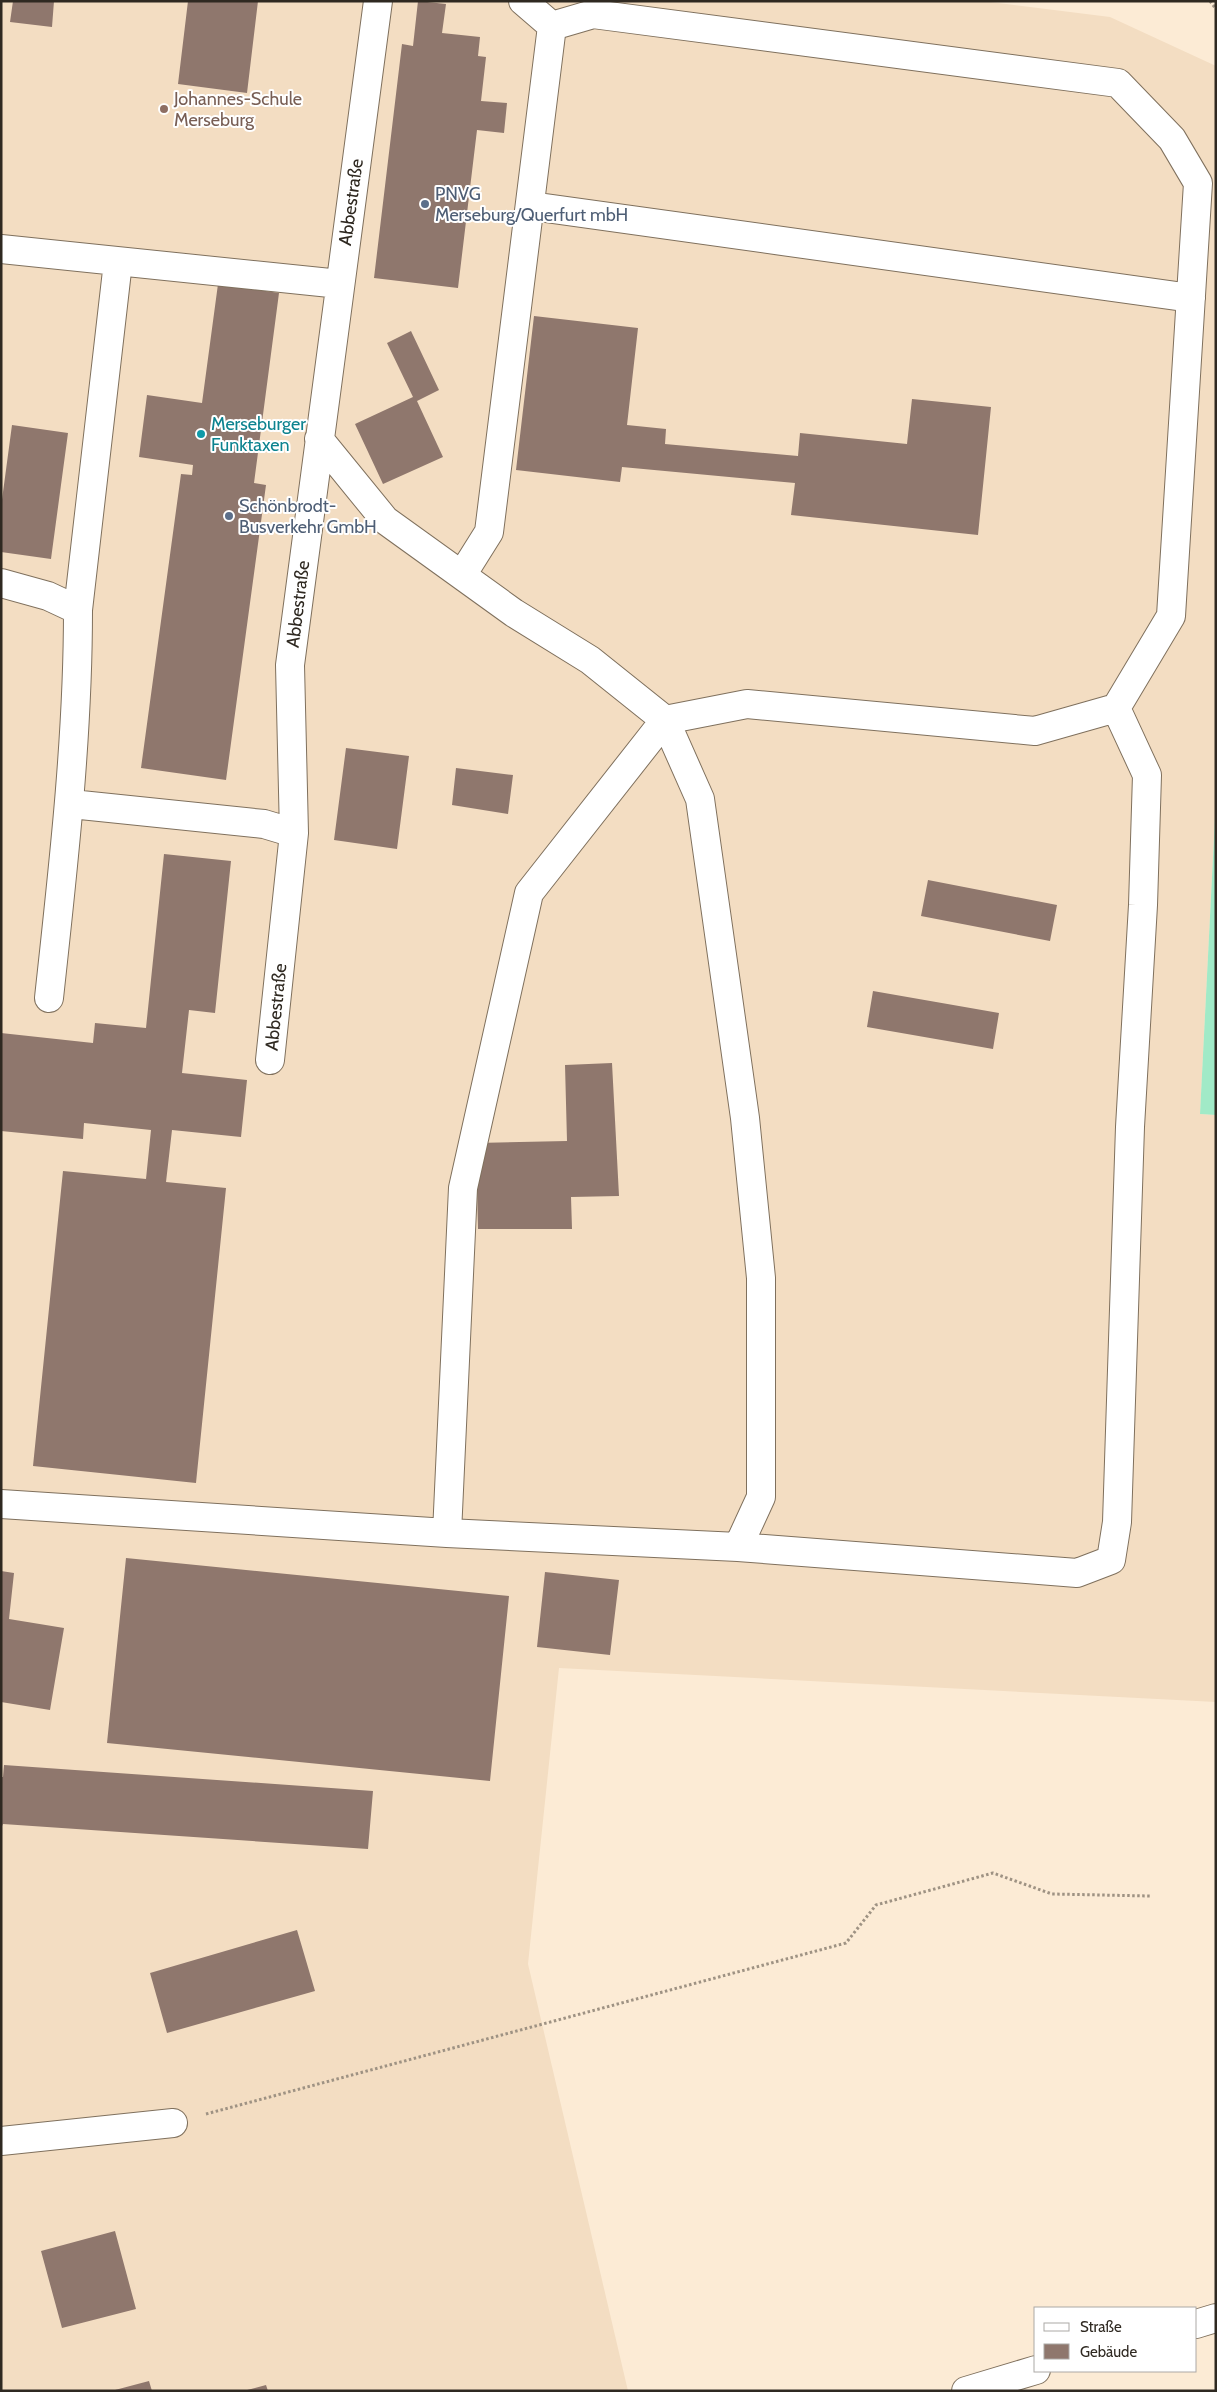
<svg xmlns="http://www.w3.org/2000/svg" width="1217" height="2392" viewBox="0 0 1217 2392" font-family="Cabin,sans-serif">
<style>
.built{fill:#f3ddc2}
.green{fill:#a1eac7}
.building{fill:#8f776d}
.lines{fill:none;stroke-linecap:round;stroke-linejoin:round}
.minor-casing{stroke:#7f705d;stroke-width:30}
.path{stroke:#9e9283;stroke-width:3;stroke-dasharray:2.5 2.5;stroke-linecap:butt}
.minor{stroke:#fff;stroke-width:28}
.education-dot{fill:#8d6e63;stroke:#fff;stroke-width:2}
.service-dot{fill:#5c6f8a;stroke:#fff;stroke-width:2}
.culture-dot{fill:#0f9aa8;stroke:#fff;stroke-width:2}
.labels{text-anchor:middle;stroke-width:4;stroke-linejoin:round;paint-order:stroke}
.education-label{font-size:18px;fill:#785e54;stroke:#fff;text-anchor:start}
.service-label{font-size:18px;fill:#4e5e75;stroke:#fff;text-anchor:start}
.street-label{font-size:18px;fill:#2f2921;stroke:#fff}
.culture-label{font-size:18px;fill:#0d838f;stroke:#fff;text-anchor:start}
</style>
<rect width="100%" height="100%" fill="#fcebd5"/>
<path class="built" d="M1,1H982L1110,17L1216,66V798L1200,1114L1216,1115V1702L559,1668L528,1964L628,2391H1Z"/>
<path class="green" d="M1216,798V1115L1200,1114Z"/>
<path class="building" d="M13,1H54L52,27L10,22Z
M188,1H258L247,93L178,84Z
M418,1L446,4L442,33L480,37L478,56L486,57L481,101L507,103L504,133L477,130L458,288L374,278L402,44L413,46Z
M218,284L279,293L254,483L266,485L226,780L141,768L181,474L192,475L193,465L139,457L147,395L202,403Z
M534,316L638,328L627,425L666,429L665,444L798,456L800,433L907,444L912,399L991,407L978,535L791,515L795,483L622,467L620,482L516,470Z
M411,331L439,390L417,401L443,457L383,484L355,424L413,397L387,343Z
M12,425L68,433L51,559L1,552V507Z
M346,748L409,756L397,849L334,840Z
M456,768L513,775L508,814L452,805Z
M164,854L231,861L215,1013L189,1010L182,1073L247,1080L241,1137L172,1130L166,1182L226,1188L196,1483L33,1466L63,1171L146,1179L151,1130L84,1123L83,1139L1,1131V1033L93,1043L95,1023L146,1028Z
M928,880L1057,905L1050,941L921,916Z
M873,991L999,1013L993,1049L867,1027Z
M612,1063L619,1196L571,1197L572,1229H478L476,1143L567,1141L565,1065Z
M126,1558L509,1596L490,1781L107,1743Z
M1,1571L14,1573L9,1619L64,1628L50,1710L1,1702Z
M545,1572L619,1580L610,1655L537,1647Z
M4,1765L373,1791L368,1849L3,1824L1,1828V1777H3Z
M297,1930L315,1991L167,2033L150,1973Z
M115,2231L136,2309L62,2328L41,2251Z
M149,2381L152,2391H115V2390Z
M266,2385L268,2391H247V2390Z"/>
<g class="lines">
<g class="minor-casing">
<path id="minor" d="M531,206L1191,298
M1,249L340,284
M462,575L489,532L552,26
M1,583L48,596L78,610C78,740 63,869 49,998
M78,610L118,262
M71,804L264,824L294,833
M270,1060L294,833L290,665L378,1
M1,1504L447,1533L738,1547L761,1497V1278L745,1118L700,799L665,720L590,660L514,613L385,520L319,439
M447,1533L463,1188L529,893L665,720L747,704L1035,731L1116,708L1171,616L1198,183L1172,139L1118,83L593,14L552,26L523,1
M738,1547L1077,1573L1111,1560L1117,1522L1130,1127L1143,905L1147,775L1116,708
M1,2141L173,2123
M1196,2324L1216,2318
M966,2391L1036,2370"/>
</g>
<path class="path" d="M1210,1L1216,9
M206,2114L846,1943L876,1905L993,1873L1052,1894L1150,1896"/>
<use href="#minor" class="minor"/>
</g>
<circle class="education-dot" cx="164" cy="109" r="5"/>
<g class="service-dot">
<circle cx="425" cy="204" r="5"/>
<circle cx="229" cy="516" r="5"/>
</g>
<circle class="culture-dot" cx="201" cy="434" r="5"/>
<g class="labels">
<g class="education-label">
<text x="174" y="105">Johannes-Schule<tspan x="174" dy="21">Merseburg</tspan></text>
</g>
<g class="service-label">
<text x="435" y="200">PNVG<tspan x="435" dy="21">Merseburg/Querfurt mbH</tspan></text>
<text x="239" y="512">Schönbrodt-<tspan x="239" dy="21">Busverkehr GmbH</tspan></text>
</g>
<g class="street-label">
<text transform="translate(351 202) rotate(-82)" y="6">Abbestraße</text>
<text transform="translate(298 604) rotate(-83)" y="6">Abbestraße</text>
<text transform="translate(276 1007) rotate(-84)" y="6">Abbestraße</text>
</g>
<g class="culture-label">
<text x="211" y="430">Merseburger<tspan x="211" dy="21">Funktaxen</tspan></text>
</g>
</g>
<rect width="1217" height="2392" fill="none" stroke="#2f2921" stroke-width="5"/>
<rect x="1034" y="2307" width="162" height="65" fill="#ffffff" stroke="#aca9a6"/>
<rect x="1044" y="2323" width="25" height="8" fill="#ffffff" stroke="#aca9a6"/>
<text x="1080" y="2332" font-size="15" fill="#2f2921">Straße</text>
<rect x="1044" y="2344" width="25" height="15" fill="#8f776d" stroke="#aca9a6"/>
<text x="1080" y="2357" font-size="15" fill="#2f2921">Gebäude</text>
</svg>
